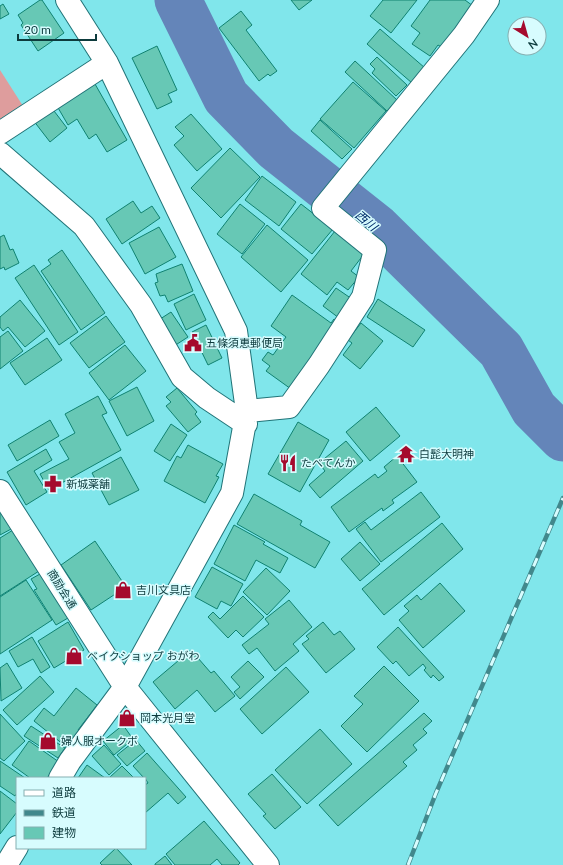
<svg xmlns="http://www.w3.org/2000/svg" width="563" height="865" viewBox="0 0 563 865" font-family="Lato,'Noto Sans JP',sans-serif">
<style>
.green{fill:#de9d9d}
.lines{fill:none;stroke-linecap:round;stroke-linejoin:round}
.river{stroke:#6485b9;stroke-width:47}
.building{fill:#67c8b5;stroke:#108271}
.minor-casing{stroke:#217478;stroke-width:24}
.tertiary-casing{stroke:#217478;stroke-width:24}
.minor{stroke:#fff;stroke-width:22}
.tertiary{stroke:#fff;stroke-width:22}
.rail-casing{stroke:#41888c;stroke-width:4.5}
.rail{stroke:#d7fcfe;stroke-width:3;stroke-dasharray:9;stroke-linecap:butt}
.labels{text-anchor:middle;stroke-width:3;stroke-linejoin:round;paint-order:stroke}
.poi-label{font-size:11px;fill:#0d3b3d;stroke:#d7fcfe;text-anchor:start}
.street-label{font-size:11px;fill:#0d3b3d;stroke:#d7fcfe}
.water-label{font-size:12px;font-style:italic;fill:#022d6b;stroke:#d7fcfe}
</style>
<rect width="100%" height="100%" fill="#80e6eb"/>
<path class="green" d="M0,70L23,106L0,121Z"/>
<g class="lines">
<path class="river" d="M178,0L226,97L276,148L377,228L501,350L534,409L563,438"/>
</g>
<path class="building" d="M40,0H42L64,33L38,51L21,25L23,23L18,15Z
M291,0H312L299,10Z
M383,0H417L391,33L370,16Z
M430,0H465L473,6L443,48L438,45L430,56L412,44L420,33L411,26Z
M3,4L9,14L0,19V6Z
M241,11L252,25L246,30L277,71L270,76L268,74L259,81L219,28Z
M380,29L425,68L412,83L367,44Z
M157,46L177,90L168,94L172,102L157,109L132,58Z
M377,57L407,85L396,96L372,73L375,69L370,64Z
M355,61L397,100L387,111L345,72Z
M353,82L386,111L354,148L320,119Z
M95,84L127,140L107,152L96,134L89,139L77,119L68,125L57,106Z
M51,107L67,128L50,142L33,120Z
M191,114L222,149L197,171L174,145L184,136L175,127Z
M320,120L352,149L342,159L311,131Z
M230,148L260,177L221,218L191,188Z
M262,176L296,202L279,226L245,200Z
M133,201L141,213L152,206L160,218L122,244L106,219Z
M240,204L265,224L242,254L217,234Z
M301,204L333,229L312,254L281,229Z
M267,225L308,260L281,292L241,257Z
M159,227L176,257L145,274L129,243Z
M335,231L364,254L351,271L359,277L348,290L337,282L327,295L301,274Z
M4,235L10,250L13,249L19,263L5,270L4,267L0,269V237Z
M62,250L105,313L81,330L41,271L51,264L48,260Z
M182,264L193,291L168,302L165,295L160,296L155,283L158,282L156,274Z
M34,265L78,332L59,345L15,278Z
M336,288L352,299L339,318L323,306Z
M194,294L206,320L186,330L174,304Z
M292,295L331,323L334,319L338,322L291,389L266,371L270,366L262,360L268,352L273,355L286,337L271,326Z
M378,299L425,330L413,347L367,317Z
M20,300L45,331L25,347L8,327L3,331L0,327V317Z
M171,312L188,337L171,348L154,323Z
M106,316L125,342L89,368L70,343Z
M361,323L383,341L360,369L343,355L352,343L348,340Z
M206,325L222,358L208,365L192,332Z
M8,331L23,351L0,369V337Z
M47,338L62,360L25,385L10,363Z
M125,345L146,371L109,400L89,373Z
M137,387L154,421L127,436L109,401Z
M177,388L197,412L195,414L201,422L188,432L166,406L171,402L166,397Z
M98,396L107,413L102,415L121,450L49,490L40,474L69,459L59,442L75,433L65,414Z
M376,407L400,436L370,461L346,432Z
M50,420L59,436L17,461L8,445Z
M298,422L329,440L300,492L268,474Z
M171,424L187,435L170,461L154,451Z
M346,441L363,461L320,498L309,485L325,471L319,463Z
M188,445L223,464L216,476L219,477L205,503L164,481L177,456L181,458Z
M46,449L52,460L34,471L47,492L26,505L7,472Z
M397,456L417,482L392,500L394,503L383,511L382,508L349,532L331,507L375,474L378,478L387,471L384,467Z
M121,457L139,490L109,505L92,473Z
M421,492L440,517L381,562L356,529L365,522L371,530Z
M254,494L302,521L300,525L330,542L315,568L237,524Z
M0,507L13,528L0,535Z
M442,523L463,549L384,615L362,589Z
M234,525L265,542L263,544L288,558L280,573L256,560L245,581L214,564Z
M13,530L39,571L0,596V538Z
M95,541L126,587L91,610L61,565Z
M360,542L380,564L360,581L341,559Z
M212,567L243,584L231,606L221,601L217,609L195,597Z
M266,568L290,591L267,615L243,592Z
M40,574L68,618L56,625L34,590L37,589L31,579Z
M26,580L52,620L0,654V597Z
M440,583L465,611L423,648L399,620L409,611L404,606L417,595L421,600Z
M243,596L264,617L243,637L236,630L228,638L208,617L213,612L220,619Z
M289,600L312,627L293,644L299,651L275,671L257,648L249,654L242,645L269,624L265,619Z
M68,622L84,650L54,668L38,641Z
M323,622L334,635L340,631L355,649L326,673L302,644L309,639L306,636Z
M398,627L444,677L439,681L433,675L431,678L424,670L426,668L423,664L409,676L396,661L393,664L377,647Z
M32,637L50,667L41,673L33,659L18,667L9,651Z
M191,650L211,673L214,671L235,696L215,712L197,690L175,709L153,682Z
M248,661L264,677L240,699L234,692L240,687L231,677Z
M7,663L22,688L1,701L0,668Z
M384,666L419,701L367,752L341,726L363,704L354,696Z
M286,667L309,692L262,734L240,709Z
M40,676L54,692L17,725L3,710Z
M76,688L97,705L78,730L82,733L69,749L34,721L44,708L54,716Z
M424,713L432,721L423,729L427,733L413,745L417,750L403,762L407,766L338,826L319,805Z
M0,714L25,741L4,761L0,758Z
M123,725L133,739L114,755L103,741Z
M31,726L65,748L58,758L24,736Z
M320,729L352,764L307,804L275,770Z
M136,740L145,751L127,766L117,755Z
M29,741L59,762L47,778H30L12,765Z
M104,745L121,764L109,775L92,756Z
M147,753L186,797L178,804L168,793L145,813V785L148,783L145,778H144L133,766Z
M0,761L25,778H17V793L15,796L0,786Z
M87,765L105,778H78Z
M122,766L134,778H112L110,777Z
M272,774L301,807L275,829L263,816L266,814L248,794Z
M0,791L17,804V812L0,834Z
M204,821L240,863L238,865H222L217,859L210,865H175L166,854Z
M116,848L132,865H102L100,863Z
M165,856L172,865H155V864Z"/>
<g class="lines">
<g class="minor-casing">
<path id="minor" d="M0,133L107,63
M0,153L84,226L141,305L182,377L207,398L246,424
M247,411L289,407L319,365L363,297L375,250L323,208L464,35L488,0
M0,491L125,687
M60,778L70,761L125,687L232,493L247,411L236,331L107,63L67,0
M6,865L17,847"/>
</g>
<g class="tertiary-casing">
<path id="tertiary" d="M125,687L268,865"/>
</g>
<use href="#minor" class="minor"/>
<use href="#tertiary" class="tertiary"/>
<g class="rail-casing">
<path id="rail" d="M408,865L436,793L563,498"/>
</g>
<use href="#rail" class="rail"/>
</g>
<defs>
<g id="civic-bare" transform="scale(1.38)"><path d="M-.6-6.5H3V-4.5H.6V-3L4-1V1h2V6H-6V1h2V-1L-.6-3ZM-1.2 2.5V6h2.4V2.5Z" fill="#a50a2d" stroke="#d7fcfe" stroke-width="2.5" paint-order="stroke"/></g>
<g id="temple-bare" transform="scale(1.38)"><path d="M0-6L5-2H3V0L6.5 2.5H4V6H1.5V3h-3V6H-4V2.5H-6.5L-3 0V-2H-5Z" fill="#a50a2d" stroke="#d7fcfe" stroke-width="2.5" paint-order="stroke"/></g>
<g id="restaurant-bare" transform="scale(1.38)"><path d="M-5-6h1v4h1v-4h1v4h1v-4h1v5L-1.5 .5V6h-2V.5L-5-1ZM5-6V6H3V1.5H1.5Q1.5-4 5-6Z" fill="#a50a2d" stroke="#d7fcfe" stroke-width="2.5" paint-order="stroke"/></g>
<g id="pharmacy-bare" transform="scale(1.38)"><path d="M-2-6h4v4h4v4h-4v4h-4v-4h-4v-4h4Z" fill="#a50a2d" stroke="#d7fcfe" stroke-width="2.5" paint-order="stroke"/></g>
<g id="shop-bare" transform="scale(1.38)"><path d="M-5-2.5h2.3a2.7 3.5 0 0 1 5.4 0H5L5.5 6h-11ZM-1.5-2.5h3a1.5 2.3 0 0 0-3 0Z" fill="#a50a2d" stroke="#d7fcfe" stroke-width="2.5" paint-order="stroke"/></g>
</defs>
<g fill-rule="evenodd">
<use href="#civic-bare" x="193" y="343"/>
<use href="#temple-bare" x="406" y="454"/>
<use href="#restaurant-bare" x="288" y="463"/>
<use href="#pharmacy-bare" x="53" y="484"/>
<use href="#shop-bare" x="123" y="590"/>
<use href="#shop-bare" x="74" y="656"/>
<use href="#shop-bare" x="127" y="718"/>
<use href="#shop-bare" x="48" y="741"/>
</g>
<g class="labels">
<g class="poi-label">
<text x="206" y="347">五條須恵郵便局</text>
<text x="419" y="458">白髭大明神</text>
<text x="301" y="467">たべてんか</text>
<text x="66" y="488">新城薬舗</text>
<text x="136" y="594">吉川文具店</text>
<text x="87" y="660">ベイクショップ おがわ</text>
<text x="140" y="722">岡本光月堂</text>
<text x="61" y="745">婦人服オークボ</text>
</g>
<g class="street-label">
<text transform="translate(62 589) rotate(58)" y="4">商励会通</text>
</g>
<g class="water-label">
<text transform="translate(366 221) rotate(40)" y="4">西川</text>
</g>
</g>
<rect x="16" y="777" width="130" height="72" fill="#d7fcfe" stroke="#86afb1"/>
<rect x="24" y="790" width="20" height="6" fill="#ffffff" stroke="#86afb1"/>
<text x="52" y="797" font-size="12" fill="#0d3b3d">道路</text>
<rect x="24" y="810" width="20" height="6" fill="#41888c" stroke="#86afb1"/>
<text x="52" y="817" font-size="12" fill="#0d3b3d">鉄道</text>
<rect x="24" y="827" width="20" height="12" fill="#67c8b5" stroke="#86afb1"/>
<text x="52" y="837" font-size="12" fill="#0d3b3d">建物</text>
<g transform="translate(527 36) rotate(143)"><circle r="19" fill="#d7fcfe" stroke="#86afb1"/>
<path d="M0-3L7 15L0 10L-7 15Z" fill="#a50a2d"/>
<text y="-6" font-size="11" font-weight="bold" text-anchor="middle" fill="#0d3b3d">N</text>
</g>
<path d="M18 34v6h78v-6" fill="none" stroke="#0d3b3d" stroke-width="2"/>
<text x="24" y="34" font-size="12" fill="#0d3b3d" stroke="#d7fcfe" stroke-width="3" paint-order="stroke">20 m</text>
</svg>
